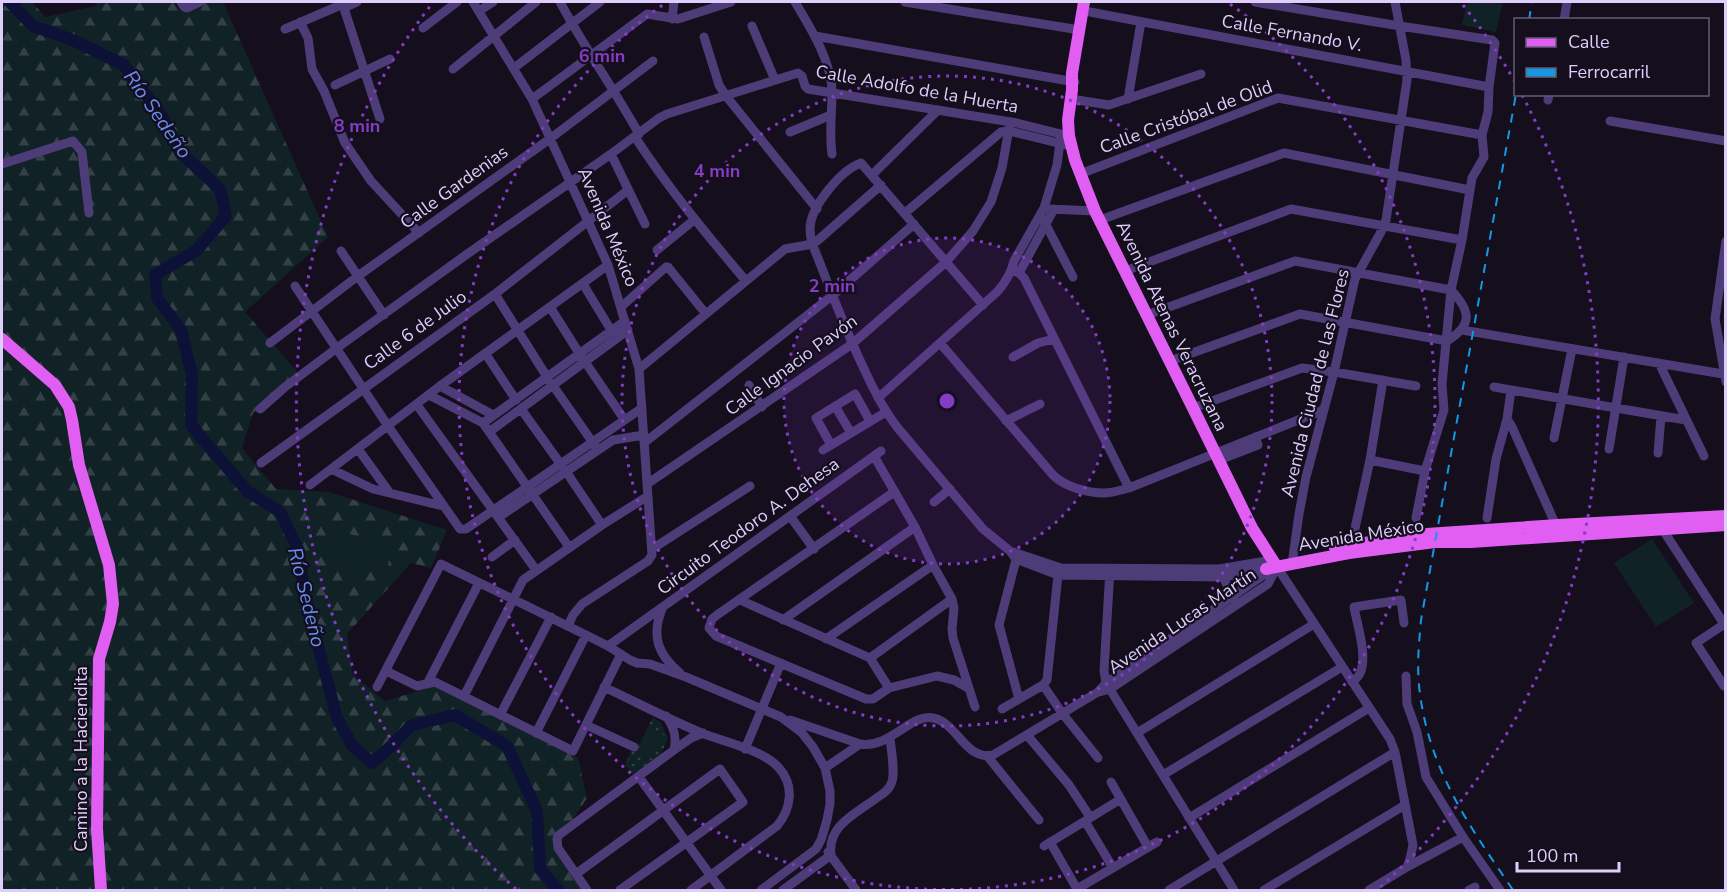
<svg xmlns="http://www.w3.org/2000/svg" width="1727" height="892" viewBox="0 0 1727 892" font-family="'Nunito Sans',sans-serif">
<style>
.grass{fill:url(#grass-dots)}
.forest{fill:url(#forest-firs)}
.garden{fill:#112227}
.lines{fill:none;stroke-linecap:round;stroke-linejoin:round}
.river{stroke:#0d1137;stroke-width:12}
.minor{stroke:#4e3c79;stroke-width:9}
.major{stroke:#e05ef2;stroke-width:12}
.rail{stroke:#1399e2;stroke-width:2;stroke-dasharray:9 8;stroke-linecap:butt}
.ring{fill:none;stroke:#853cc5;stroke-width:3;stroke-dasharray:3 6}
.labels{text-anchor:middle;stroke-width:4.5;stroke-linejoin:round;paint-order:stroke}
.street-label{font-size:18px;fill:#dfcefb;stroke:#140e1d}
.water-label{font-size:20px;font-style:italic;fill:#658df2;stroke:#140e1d}
.centre{fill:#853cc5;stroke:#140e1d;stroke-width:3}
.ring-label{font-size:18px;text-anchor:middle;font-weight:bold;fill:#853cc5;stroke:#140e1d;stroke-width:4.5;stroke-linejoin:round;paint-order:stroke}
</style>
<defs>
<pattern id="grass-dots" width="8" height="8" patternUnits="userSpaceOnUse" patternTransform="scale(1.5)"><rect width="8" height="8" fill="#112227"/><path d="M2 2h.1M6 6h.1" fill="none" stroke="#334147" stroke-width="1.8" stroke-linecap="round"/></pattern>
<pattern id="forest-firs" width="22" height="20" patternUnits="userSpaceOnUse" patternTransform="scale(1.5)"><rect width="22" height="20" fill="#112227"/><path d="M5 1l3.5 6h-7zM16 11l3.5 6h-7z" fill="#334147"/></pattern>
</defs>
<rect width="100%" height="100%" fill="#140e1d"/>
<path class="grass" d="M653,717L661,723L668,738L661,755L633,774L625,765L631,751H636Z"/>
<path class="forest" d="M2,2H32L45,17L97,6L95,2H174L181,12L194,2H223L328,237L245,312L301,376L253,413L242,448L276,489L329,492L447,530L431,568L411,563L347,634L353,675L385,701L435,686L578,758L587,798L570,824L555,841L590,890H2Z"/>
<path class="garden" d="M1467,2H1503L1496,32L1462,25Z
M338,531L392,545L386,574L330,561Z
M1652,539L1694,603L1656,627L1614,563Z
M648,728L664,735L652,759L637,752Z"/>
<g class="lines">
<path class="river" d="M10,2L33,26L75,41L124,65L162,116L180,152L220,189L226,216L197,250L155,275L157,298L181,330L192,375L191,425L247,491L280,512L298,549L306,601L337,718L352,745L372,763L389,748L412,725L455,715L507,746L537,811L540,869L558,890"/>
<path class="minor" d="M181,2L184,7L187,8L200,2
M342,2L380,119
M473,2L532,99L608,265L639,369L652,555L648,561L582,604L573,615L568,626
M560,2C584,47 614,89 639,134
M795,2C810,27 832,62 832,92C832,113 829,133 832,154
M905,2L1080,30
M1255,2L1400,26L1492,40L1495,43L1489,87L1488,112L1482,135L1484,157L1472,178L1462,240L1451,290L1442,384L1444,410L1425,471L1416,518
M344,8L357,2
M479,11L493,2
M1090,12L1489,87
M672,19L674,2
M1564,20L1567,2
M300,22L308,38L312,69L324,91L345,143L371,181L419,233
M752,26L775,80
M423,28L457,2
M285,29L343,4
M815,36L1075,82
M704,37L719,85L726,96L817,209
M514,68L600,2
M453,69L536,2
M335,85L390,59
M532,99L647,14L678,19L731,2
M1071,99L1109,105L1201,74
M1128,99L1141,22
M1548,100L1549,94
M1610,121L1726,141
M790,132L831,115
M635,137C668,188 707,235 746,281
M611,154L645,224
M2,164L73,141L82,152L89,213
M1080,174L1278,98L1482,135
M872,175L938,110
M1049,209L1095,211
M905,213L1001,132L1009,131L1066,145
M1100,220L1284,153L1470,190
M1044,221L1073,277
M1726,241L1715,319L1726,382
M657,250L694,220
M341,251L384,315
M1012,270L1019,273L1024,278L1129,488
M1125,271L1291,209L1462,240
M1019,273L1054,209
M583,284L611,330
M295,286L388,426L460,529H466L642,408
M495,294L547,377L598,450
M983,305L861,163C841,170 810,207 810,229C810,234 811,239 812,243C829,286 845,330 865,371C874,391 884,410 897,427L983,529L1010,551L1016,559L1058,575L1223,577L1266,569
M550,307L579,353L624,419
M621,307L666,267H668L706,314
M1147,315L1295,261L1451,290C1471,311 1473,325 1447,341L1300,314L1170,361
M1462,330L1723,374L1726,373
M270,343L358,276L551,138L653,61
M940,343L1053,475C1065,487 1088,493 1104,493C1113,493 1121,490 1129,488L1323,410
M485,353L516,400
M1013,357L1038,343L1054,339
M1659,363L1704,456
M639,369L785,249L807,245L817,241L881,185
M749,385L762,407
M440,386L493,415
M1494,387L1686,420
M429,395L483,423L569,547
M878,398L997,292C1006,282 1011,273 1014,261L1044,208L1057,165L1061,134
M417,405L536,570
M835,406L851,433
M1193,408L1302,368L1334,372L1416,386
M260,409L285,387L337,348L463,257L611,154L659,118L667,114L798,73L802,76L805,86L808,89L1017,123L1069,136
M521,409L567,473L602,525
M1507,419L1512,427L1554,521
M1006,421L1040,404
M483,423L625,321
M489,432L628,330
M1554,438L1572,349
M644,443L833,295L914,224
M831,445L816,418L855,394L870,421
M358,449L389,492
M1609,449L1624,357
M823,450L886,412
M1658,453L1661,416
M874,456L915,527L933,565L952,599L954,608L952,629L953,638L975,707
M1219,460L1258,445L1255,437
M1370,460L1425,471
M261,463L495,294L628,190
M331,469L373,489L443,506
M647,484L852,344L946,262L973,231L991,202L1002,168L1010,123
M310,485L440,386L608,265
M894,492L717,615L712,619L709,628L716,636L866,699H873L889,688L937,676L954,680L968,688
M934,502L950,489
M790,516L814,549
M499,517L613,440L644,435
M1487,518L1496,459L1507,419L1511,390
M1663,530L1724,624
M652,549L750,486
M1010,551L1061,568L1219,569L1272,560
M1350,551L1370,460L1383,380
M1017,556L999,625L1019,699
M492,557L515,540
M1292,564L1299,514L1306,477L1334,372L1355,279L1382,230L1386,220L1407,80L1406,60L1395,2
M1110,569L1104,671L1106,683L1234,890
M1223,577L1235,601
M740,600L870,658L889,688
M662,609C651,636 658,655 680,673
M783,620L915,527
M826,639L933,565
M608,646L881,451
M870,658L952,599
M386,671L417,686L435,682L573,751L621,654
M1406,676L1407,704L1417,732L1426,777L1463,837L1500,890
M1352,682C1356,679 1360,675 1361,671C1367,654 1357,624 1354,607L1401,600L1404,623
M427,684L479,583
M1043,685L1047,680L1058,575
M1043,685L1062,713L1098,758
M1724,686L1696,643L1726,623
M377,687L441,564L586,635L608,646L630,660L637,663L650,664L686,677L781,717L802,733L813,747L825,768L830,791V804L827,820L821,840L816,849L761,890
M604,687C638,703 670,720 704,734C726,742 765,751 779,768C795,786 791,809 777,826L691,890
M1099,692L1110,689L1268,584L1277,567L1390,739L1395,752L1413,845L1410,859L1407,867
M464,696L523,580L602,525L648,496
M1002,709L1043,685
M500,715L551,617
M666,716C674,727 677,737 674,750
M790,720L860,744C890,749 911,713 933,718C957,722 965,761 993,755L1098,692L1106,683L1262,576L1267,568
M586,725L634,747
M536,733L586,635
M1137,733L1314,624
M1027,735L1069,785L1090,817
M745,749L781,663
M988,757L1039,820
M825,768L860,744
M1163,775L1342,667
M639,777L721,890
M1111,782L1148,847
M1189,818L1369,708
M1085,821L1113,868
M1050,842L1077,889L1157,842
M1044,846L1121,799
M828,852L856,890
M831,855C827,825 857,813 878,797C883,794 889,790 891,784C896,775 891,749 890,738
M576,874L720,769L743,802L620,890
M587,890L558,848L557,839L559,835L674,750L691,738L703,733
M783,890L831,855
M1169,890L1395,752
M1264,890L1405,805
M1369,890L1407,867L1463,837
M1469,890L1475,887"/>
<path class="major" d="M1084,2L1072,73V90L1068,120L1069,136L1075,160L1095,211L1193,408L1252,528L1277,567
M2,339L55,385L69,407L72,420L79,465L109,565L113,604L110,622L99,659L97,829L101,890
M1335,548L1412,535L1558,525L1726,516
M1266,569L1349,553L1435,542H1471L1726,525"/>
<path class="rail" d="M1529,20L1532,2
M1513,890C1468,824 1427,767 1419,685C1417,663 1419,642 1421,620L1516,94"/>
</g>
<circle cx="947" cy="401" r="163" fill="#853cc5" fill-opacity=".12"/>
<g class="ring">
<circle cx="947" cy="401" r="163"/>
<circle cx="947" cy="401" r="325"/>
<path d="M1230 4A488 488 0 1 1 664 4"/>
<path d="M516 889A651 651 0 0 1 431 5M1463 5A651 651 0 0 1 1514 80M1522 95A651 651 0 0 1 1378 889"/>
</g>
<g class="labels">
<g class="street-label">
<text transform="translate(1292 33) rotate(10)" y="6">Calle Fernando V.</text>
<text transform="translate(917 89) rotate(10)" y="6">Calle Adolfo de la Huerta</text>
<text transform="translate(1186 117) rotate(-20)" y="6">Calle Cristóbal de Olid</text>
<text transform="translate(454 187) rotate(-36)" y="6">Calle Gardenias</text>
<text transform="translate(608 227) rotate(67)" y="6">Avenida México</text>
<text transform="translate(1172 326) rotate(64)" y="6">Avenida Atenas Veracruzana</text>
<text transform="translate(415 330) rotate(-36)" y="6">Calle 6 de Julio</text>
<text transform="translate(791 365) rotate(-36)" y="6">Calle Ignacio Pavón</text>
<text transform="translate(1315 383) rotate(-76)" y="6">Avenida Ciudad de las Flores</text>
<text transform="translate(748 526) rotate(-36)" y="6">Circuito Teodoro A. Dehesa</text>
<text transform="translate(1361 535) rotate(-9)" y="6">Avenida México</text>
<text transform="translate(1182 621) rotate(-34)" y="6">Avenida Lucas Martín</text>
<text transform="translate(81 759) rotate(-90)" y="6">Camino a la Haciendita</text>
</g>
<g class="water-label">
<text transform="translate(158 114) rotate(55)" y="7">Río Sedeño</text>
<text transform="translate(307 597) rotate(76)" y="7">Río Sedeño</text>
</g>
</g>
<circle cx="947" cy="401" r="9" class="centre"/>
<g class="ring-label">
<text x="602" y="62">6 min</text>
<text x="357" y="132">8 min</text>
<text x="717" y="177">4 min</text>
<text x="832" y="292">2 min</text>
</g>
<rect width="1727" height="892" fill="none" stroke="#dfcefb" stroke-width="6"/>
<rect x="1514" y="18" width="195" height="78" fill="#140e1d" stroke="#655b76" stroke-width="1.5"/>
<rect x="1526" y="38" width="30" height="9" fill="#e05ef2" stroke="#655b76" stroke-width="1.5"/>
<text x="1568" y="48" font-size="18" fill="#dfcefb">Calle</text>
<rect x="1526" y="68" width="30" height="9" fill="#1399e2" stroke="#655b76" stroke-width="1.5"/>
<text x="1568" y="78" font-size="18" fill="#dfcefb">Ferrocarril</text>
<path d="M1517 862v9h102v-9" fill="none" stroke="#dfcefb" stroke-width="3"/>
<text x="1526" y="862" font-size="18" fill="#dfcefb" stroke="#140e1d" stroke-width="4.5" paint-order="stroke">100 m</text>
</svg>
